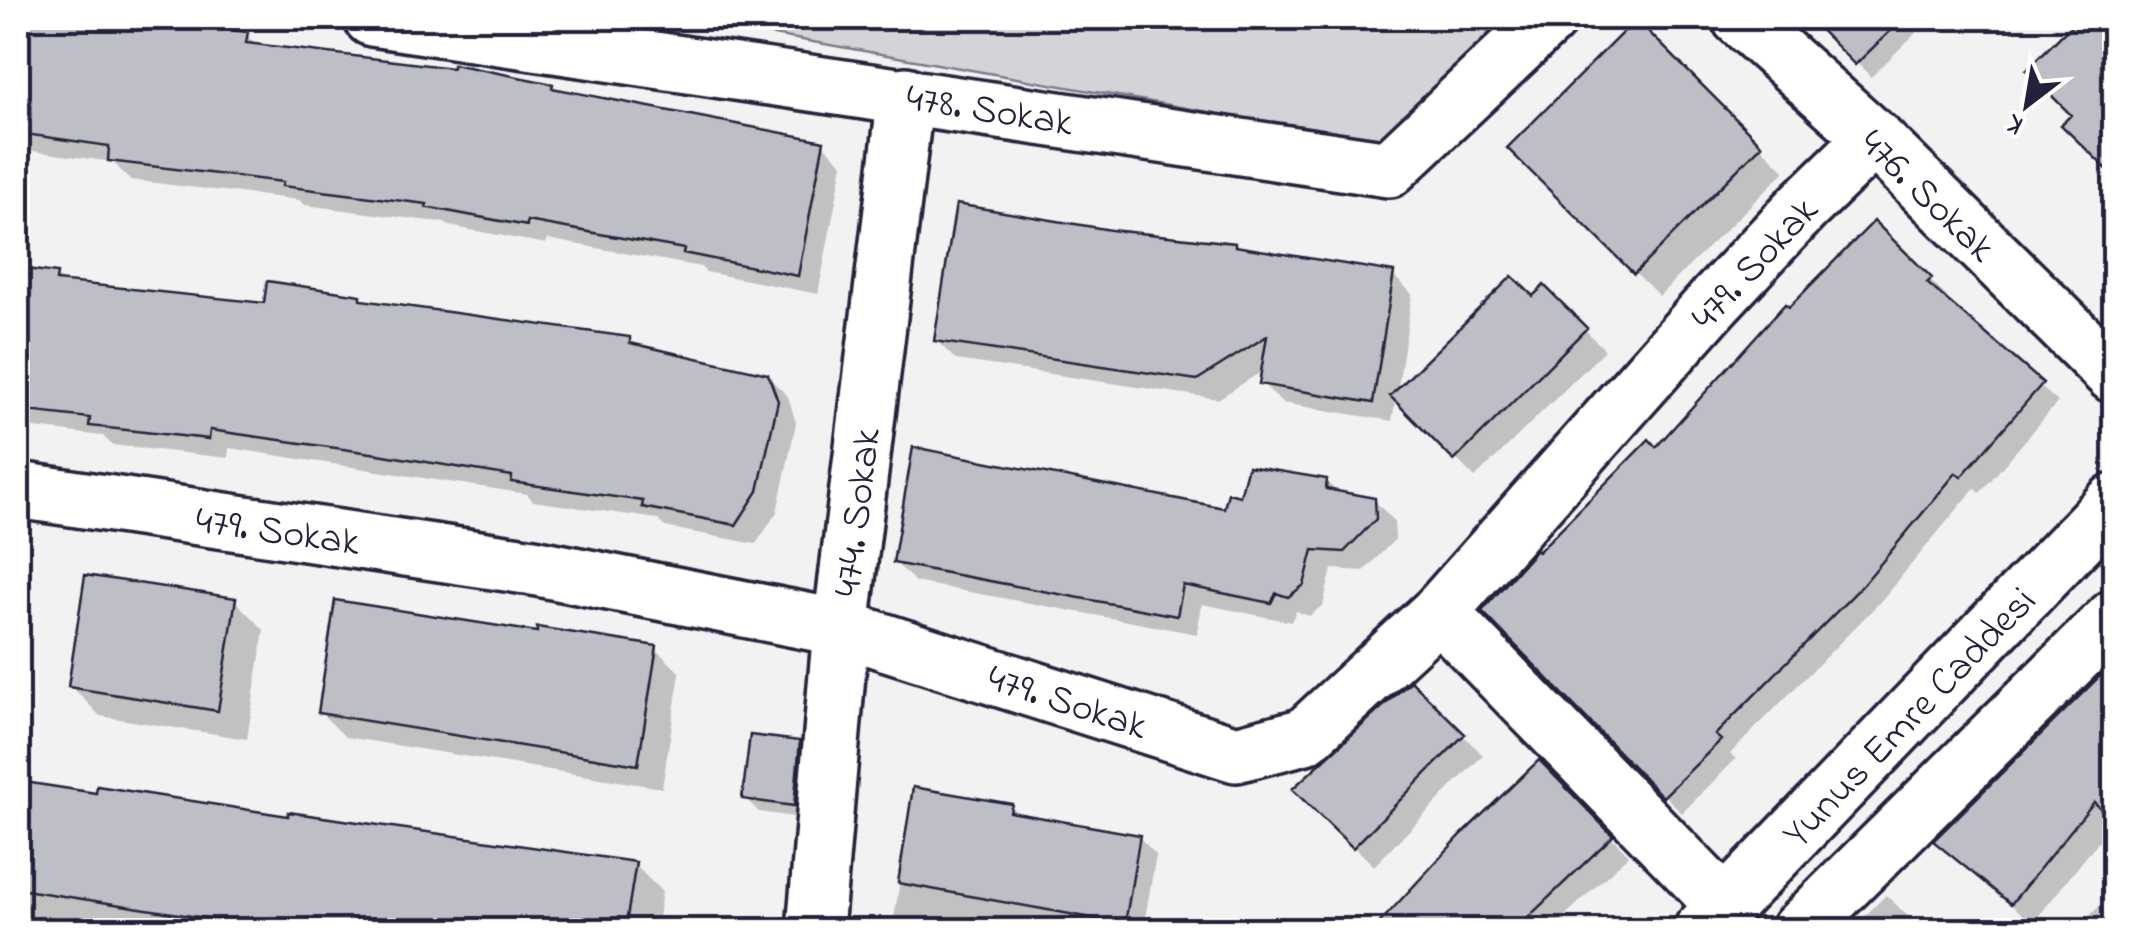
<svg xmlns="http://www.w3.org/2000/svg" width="2132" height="948" viewBox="0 0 2132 948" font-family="'Indie Flower',sans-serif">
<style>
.green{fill:#d3d3d8;stroke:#7a7a8a;stroke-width:2.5}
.shadow{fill:#0003}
.building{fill:#bebec6;stroke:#22223b;stroke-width:2.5}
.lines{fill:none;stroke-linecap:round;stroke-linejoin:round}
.street-casing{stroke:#22223b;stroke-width:62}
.secondary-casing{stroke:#22223b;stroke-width:62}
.street{stroke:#fff;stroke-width:55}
.secondary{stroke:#fff;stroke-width:55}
.labels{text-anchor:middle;stroke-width:8;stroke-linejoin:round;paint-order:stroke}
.street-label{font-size:40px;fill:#22223b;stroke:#fff}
</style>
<rect width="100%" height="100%" fill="#f2f2f3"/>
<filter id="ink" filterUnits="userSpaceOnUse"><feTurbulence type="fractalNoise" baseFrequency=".01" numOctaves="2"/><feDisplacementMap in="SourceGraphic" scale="20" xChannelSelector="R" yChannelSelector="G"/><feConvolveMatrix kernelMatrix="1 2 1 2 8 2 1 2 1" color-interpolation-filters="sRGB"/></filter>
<g filter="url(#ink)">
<path class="green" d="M678,18H1473L1495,39L1377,142Z"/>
<path class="shadow" d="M18,18H110L246,35L259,47L552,86L558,92L823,144L843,164L818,294L706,272L701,267L547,239L546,244L449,226L445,223L305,205L299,200L130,180L113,162L18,149Z
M1812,18H1926L1924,25L1871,77Z
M2083,18H2114V174L2065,125L2075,115L2030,70Z
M1636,23L1785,171L1659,296L1511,148Z
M1874,225L1947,297L1944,301L2058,402L1980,493L1975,488L1879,603L1730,754L1736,759L1682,813L1485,611L1538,556L1657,450Z
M18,271L56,275L65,285L266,306L360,297L366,303L629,340L637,347L767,376L788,396L796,423L777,512L756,544L665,527L657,519L533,501L527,494L229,448L228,458L112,445L103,436L18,426Z
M1393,275L1412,294L1397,394L1533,300L1544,288L1605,350L1475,478L1396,398L1392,421L1282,403L1262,383L1264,370L1218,399L956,360L936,340Z
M1326,481L1339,494L1374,500L1394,521L1395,539L1364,571L1332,569L1323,605L1309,616L1296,611L1291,622L1202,604L1197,634L915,582L895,562L1226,511L1242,499Z
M234,600L264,630L247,739L100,716L71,686Z
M539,635L656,649L680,673L662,788L345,737L320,712Z
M2114,665V822L2033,923L1936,841Z
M1411,684L1483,755L1374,866L1296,789Z
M799,744L813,758L808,819L759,812L745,798Z
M1539,763L1629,855L1550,930H1376L1463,837Z
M18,784L634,864L662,892L656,930H150L65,918L64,926L18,918Z
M915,790L1010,806L1021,816L1139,837L1156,855L1143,930H892Z
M2114,891V930H2076Z
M1886,895L1922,930H1851Z"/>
<path class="building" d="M18,18H123L248,32L246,43L452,68L453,64L553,84L552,88L824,141L798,276L683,253L684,249L527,221V226L426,207L427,204L282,186L283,182L108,161L109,146L18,133Z
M1809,18H1904L1855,65Z
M2079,18H2114V176L2061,125L2071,115L2026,70Z
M1636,19L1762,145L1634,274L1507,148Z
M956,204L1111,230L1235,243V246L1394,272L1373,403L1259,384L1267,336L1197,380L934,341Z
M1874,221L1932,278L1927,283L2043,383L1961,477L1956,473L1862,586L1715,735L1721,740L1663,797L1482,611L1536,550L1538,552L1649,439L1656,447L1785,304L1789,307Z
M18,268L57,273L56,281L264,303L267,281L361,295V300L630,337V343L768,374L778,401L758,491L736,525L642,507L643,501L511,482L512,476L378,454L210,430L209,439L89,426L90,418L18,410Z
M1512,276L1533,296L1544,285L1587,328L1454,461L1390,396Z
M913,447L1224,508L1228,493L1240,496L1248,466L1327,479L1326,489L1375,498L1376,519L1344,552L1313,550L1304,585L1288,597L1276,593L1271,603L1183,585L1177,616L893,563Z
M85,575L236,598L218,711L68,687Z
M335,600L537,632V627L657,646L638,765L318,713Z
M2114,662V822L2094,802L2011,904L1933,841Z
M1411,681L1465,734L1353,848L1292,789Z
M750,735L800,741L794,806L742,799Z
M1539,760L1613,836L1515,930H1373L1461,835Z
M18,781L96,793L97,786L288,816V812L636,862L625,930H307L230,919V922L18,889Z
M913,787L1012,804L1010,812L1140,835L1125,924L898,883Z"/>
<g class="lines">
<g class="street-casing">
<path id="street" d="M372,18L1389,169L1549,18
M1740,18L1874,138L2114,375
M18,490L533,567L841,628L1236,754L1305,736L1439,612L1714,302L1802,208L1874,138
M1439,612L1725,906
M815,930L841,628L906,95"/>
</g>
<g class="secondary-casing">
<path id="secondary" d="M1702,930L2114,502
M1799,930L2114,618"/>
</g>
<use href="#street" class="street"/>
<use href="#secondary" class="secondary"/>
</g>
</g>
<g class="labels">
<g class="street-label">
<text transform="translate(990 108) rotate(9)" y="14">478. Sokak</text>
<text transform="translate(1929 194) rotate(44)" y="14">476. Sokak</text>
<text transform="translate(1753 262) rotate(-47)" y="14">479. Sokak</text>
<text transform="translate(855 512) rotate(-83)" y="14">474. Sokak</text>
<text transform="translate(278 529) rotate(8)" y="14">479. Sokak</text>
<text transform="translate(1068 700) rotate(18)" y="14">479. Sokak</text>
<text transform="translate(1908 716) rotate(-46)" y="14">Yunus Emre Caddesi</text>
</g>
</g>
<rect width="2132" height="948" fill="none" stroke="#fff" stroke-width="60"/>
<rect x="30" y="30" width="2072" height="888" fill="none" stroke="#22223b" stroke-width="4" filter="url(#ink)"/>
<g transform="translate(2027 105) rotate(211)" stroke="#ffffff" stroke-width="8" paint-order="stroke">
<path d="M0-8L18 38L0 25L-18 38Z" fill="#22223b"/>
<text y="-15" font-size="28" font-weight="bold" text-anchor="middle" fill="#22223b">K</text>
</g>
</svg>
